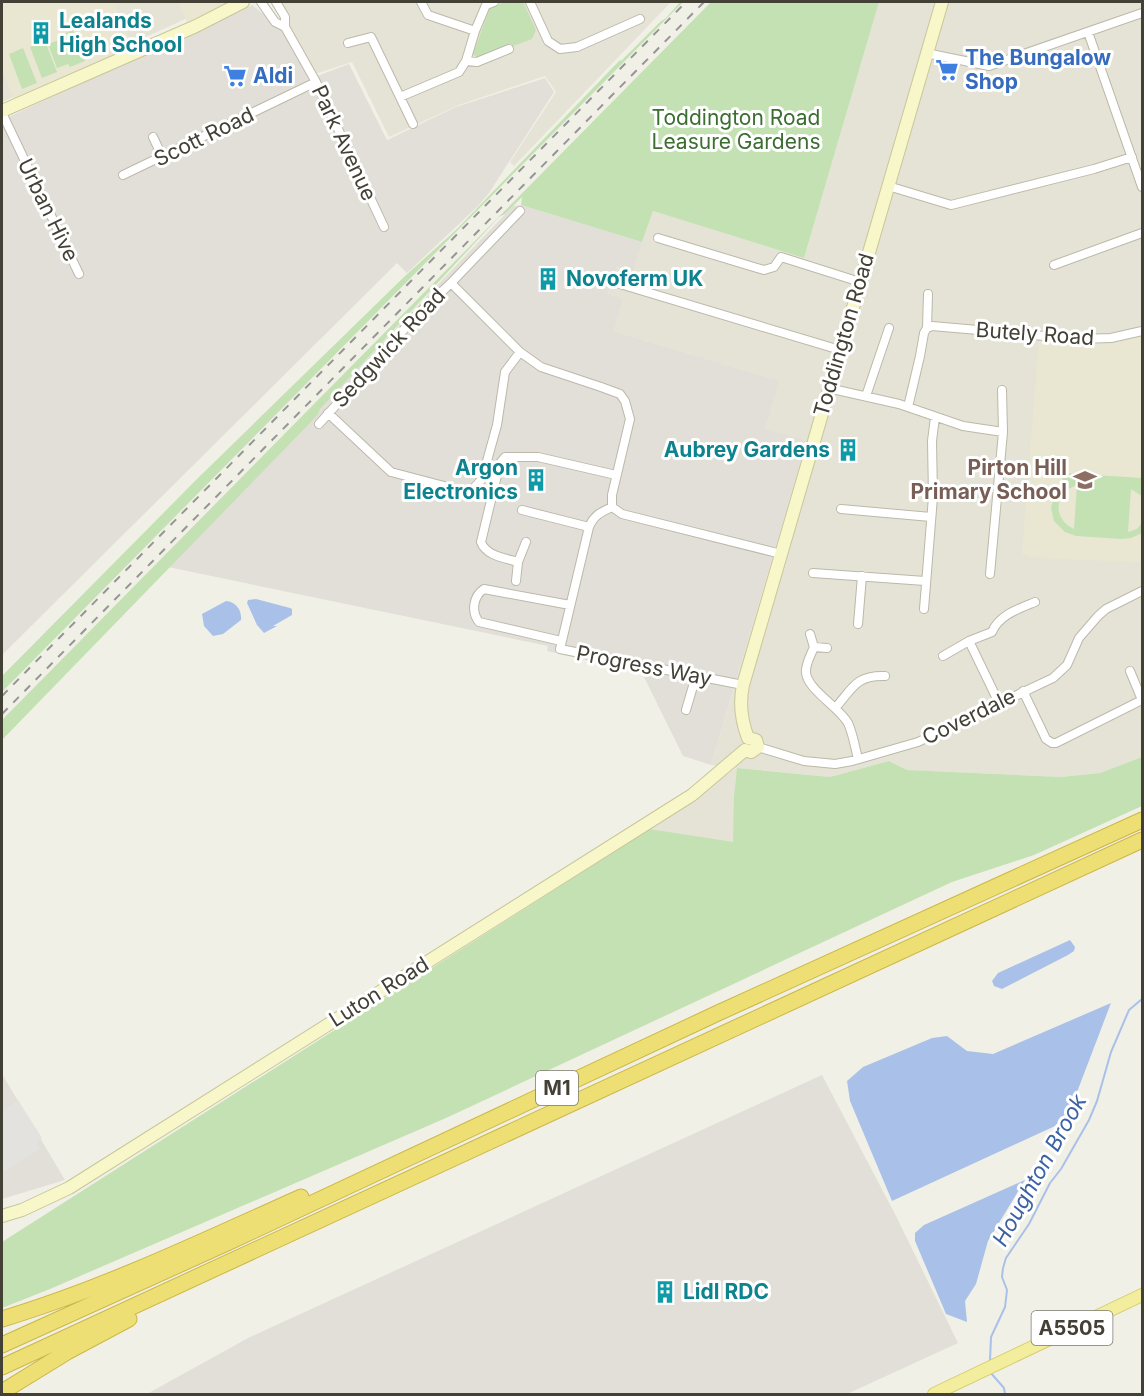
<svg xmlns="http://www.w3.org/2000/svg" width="1144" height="1396" viewBox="0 0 1144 1396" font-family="Inter,sans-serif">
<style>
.residential{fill:#e5e3d5}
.industrial{fill:#e1dfd8}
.education{fill:#e9e7d2}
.green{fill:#c3e1b3;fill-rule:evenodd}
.parking{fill:#e3e2de}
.water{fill:#a9c1e8}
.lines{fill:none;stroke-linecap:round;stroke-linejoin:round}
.stream{stroke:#a9c1e8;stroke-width:2}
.street-casing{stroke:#bcb9aa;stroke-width:10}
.secondary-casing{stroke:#c9c699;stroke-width:14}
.primary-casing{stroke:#d6cd70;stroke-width:14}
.highway-casing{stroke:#ccb746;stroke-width:17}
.street{stroke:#fff;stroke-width:8}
.secondary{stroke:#f8f7c9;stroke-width:12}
.primary{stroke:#f3ed9e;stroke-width:12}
.highway{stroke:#eedf75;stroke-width:15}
.rail{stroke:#959595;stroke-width:2;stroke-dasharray:8 8;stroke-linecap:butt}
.labels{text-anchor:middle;stroke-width:6;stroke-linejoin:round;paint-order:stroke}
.shield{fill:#fff;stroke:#7b7a72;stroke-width:1.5}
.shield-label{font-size:20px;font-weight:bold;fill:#434136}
.culture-label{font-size:21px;font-weight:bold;fill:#0d838f;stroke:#fff;text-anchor:start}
.shop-label{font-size:21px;font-weight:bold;fill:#366cbe;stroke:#fff;text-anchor:start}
.park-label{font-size:21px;fill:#3b6e30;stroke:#fff}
.street-label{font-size:21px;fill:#434136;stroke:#fff}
.education-label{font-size:21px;font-weight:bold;fill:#785e54;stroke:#fff;text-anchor:end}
.water-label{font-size:22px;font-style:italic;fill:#3c62a3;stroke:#fff}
</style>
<rect width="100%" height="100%" fill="#f1f0e7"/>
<path class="residential" d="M2,2H223L2,102Z
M276,2H671L514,166L510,162L556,92L545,76L459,105L389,137L352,62L315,74Z
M879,2H1142V757L1100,773L1061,777L907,770L889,761L830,777L738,768L735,785L734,843L650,829L736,768L711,765L807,442L765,429L778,381L613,331L608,294L617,265L632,270L653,211L804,258Z"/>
<path class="industrial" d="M252,5L282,29L312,78L349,64L387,140L456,107L545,78L554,92L489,193L478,206L407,273L397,263L2,655V120Z
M521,205L642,242L633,270L617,266L608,294L623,299L613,331L779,381L765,429L807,441L711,765L683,756L642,673L547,651L548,646L168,567L513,206Z
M2,1074L65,1180L2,1199Z
M822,1075L896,1216L958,1343L847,1394H147L248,1338Z"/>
<path class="education" d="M2,2H124L115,5L134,48L14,100L2,69Z
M178,2H232L187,22Z
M1142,336V562L1056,559L1028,556V555L1022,554L1039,340L1105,342Z"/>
<path class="green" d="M505,2H523L536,30L532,39L513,46L511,44L478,58L473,54L490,8Z
M680,2H683L2,692V676L198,478L405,276L457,229L620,60L621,61L660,22L666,18Z
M711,2H879L804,258L653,211L642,242L521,205L522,197L505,214L499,217L320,409L318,414L307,426L2,740V720Z
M73,30L85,61L70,67L68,64L57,68L48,44L59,40L58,36Z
M45,41L57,72L42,78L30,47Z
M23,48L37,83L22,89L9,54Z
M1062,473L1142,478V496L1131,489L1128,532L1137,529L1142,523V533L1131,538L1122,539L1076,536L1065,532L1054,521L1051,508L1054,496L1063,484ZM1077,485L1074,529C1052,519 1054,492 1077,485Z
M1142,757V806L1034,855L952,882L446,1118L50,1289L2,1308V1242L650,829L733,842L734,796L737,768L830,777L889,761L907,770L1061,777L1100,773Z"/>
<path class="parking" d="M18,1100L42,1138L37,1143L40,1149L2,1173V1111Z"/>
<path class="water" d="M256,599L290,608L292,609V615L273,626H277L264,633L257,625L247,603L248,600Z
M226,601C236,602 242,610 241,620L223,634L213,636L204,626L202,614Z
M1070,940L1075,947L1074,951L1068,955L1002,989L994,986L992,981L998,973Z
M1111,1003L1066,1121L892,1201L850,1101L847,1081L863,1067L932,1038L947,1036L967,1051L993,1054Z
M1025,1180L988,1241L976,1284L965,1301L967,1322L946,1314L915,1241V1233L924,1225Z"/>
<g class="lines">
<path class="stream" d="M990,1361L991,1337L1005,1307L1007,1290L1002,1277L1003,1268L1006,1258L1029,1224L1050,1183L1061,1169L1089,1120L1097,1101L1111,1052L1129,1010L1142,999
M990,1372L1004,1388L1005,1394"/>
<g class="street-casing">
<path id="street" d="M261,2L275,22L285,27
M276,2L285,17V27L316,82L384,227
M421,2L428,15L475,31
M530,2L548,41L560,49L577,47L640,19
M1088,32L1142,187
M348,43L371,37L400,97L459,72L466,61L475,31L486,5L494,2
M926,53L989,66L1142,13
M466,61L477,62L509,49
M400,97L413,124
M2,113L79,274
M153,137L162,156
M123,175L316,82
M888,186L951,205L1094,169L1132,157
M520,211L451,283L520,352L541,367L601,387L620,394L625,401L630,419L612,495V507L622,514L781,554
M658,238L757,268L764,270L774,267L781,257L860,282
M1054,265L1142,233
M620,284L840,350
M927,328L932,326L1079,339L1111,338L1142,331
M828,388L899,404L963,426L1003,432L1002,390
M866,396L889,328
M908,407L920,356L924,333L927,328L928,294
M328,413L391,472L463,491L472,490L482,479L497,425L505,372L520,352
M319,424L416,316L451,283
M612,507C601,512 594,515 589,527L560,649L743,685
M841,509L931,517
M522,510L589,527
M526,542L518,562C505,558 486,556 481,542L500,463L505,457H538L616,475
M813,573L925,581
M990,574L1003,432
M516,581L518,562
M924,609L933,497L932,441L935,417
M858,624L862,576
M810,634L814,647
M561,641L479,622C471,612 473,596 484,589L570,605
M969,641L999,703
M827,648L814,647C811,655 805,664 806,673C808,690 839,707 848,723C853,734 855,747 858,759
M943,656L969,641L992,632C999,615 1018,609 1035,602
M1023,691L1046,739L1052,743H1056L1142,700L1130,671
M836,707C853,688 856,675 885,676
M686,710L696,676
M758,747L804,761L835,764L852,761L918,742L1053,678L1067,665L1079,638L1098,616L1106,609L1142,591"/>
</g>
<g class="secondary-casing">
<path id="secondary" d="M2,111L196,26L243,2
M748,738C741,720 739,704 743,685L942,2
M745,750L751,752L758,747L756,740L748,738
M2,1216L22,1210L69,1188L692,795L745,750"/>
</g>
<g class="primary-casing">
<path id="primary" d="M934,1394L1142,1295"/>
</g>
<g class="highway-casing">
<path id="highway" d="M2,1319C105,1288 203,1241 301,1197
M2,1345L227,1243L718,1013L1142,820
M2,1367L1142,840
M2,1392L67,1352L129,1319"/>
</g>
<use href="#street" class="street"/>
<use href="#secondary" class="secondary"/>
<use href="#primary" class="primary"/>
<use href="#highway" class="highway"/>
<path class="rail" d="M2,696L686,2
M2,714L704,2"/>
</g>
<defs>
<g id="building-bare" transform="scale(1.8)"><path d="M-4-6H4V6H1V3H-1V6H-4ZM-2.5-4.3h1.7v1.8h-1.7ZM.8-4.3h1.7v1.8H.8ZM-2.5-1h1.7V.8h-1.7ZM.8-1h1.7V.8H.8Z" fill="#0f9aa8" stroke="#fff" stroke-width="2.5" paint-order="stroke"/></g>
<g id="supermarket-bare" transform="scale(1.8)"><path d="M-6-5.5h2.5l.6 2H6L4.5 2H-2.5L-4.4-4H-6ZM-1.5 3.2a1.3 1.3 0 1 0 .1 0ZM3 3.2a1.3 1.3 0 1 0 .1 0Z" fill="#3f7fe0" stroke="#fff" stroke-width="2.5" paint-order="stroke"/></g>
<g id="school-bare" transform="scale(1.8)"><path d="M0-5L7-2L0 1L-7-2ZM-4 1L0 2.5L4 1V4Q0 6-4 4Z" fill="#8d6e63" stroke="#fff" stroke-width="2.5" paint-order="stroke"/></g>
</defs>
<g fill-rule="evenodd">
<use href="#building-bare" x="41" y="33"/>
<use href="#supermarket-bare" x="947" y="70"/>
<use href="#supermarket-bare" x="235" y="76"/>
<use href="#building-bare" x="548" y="279"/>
<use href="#building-bare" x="848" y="450"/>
<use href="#building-bare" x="536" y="480"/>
<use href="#school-bare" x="1085" y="480"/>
<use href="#building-bare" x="665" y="1292"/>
</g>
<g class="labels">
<g class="shield">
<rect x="536" y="1071" width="42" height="34" rx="4.5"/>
<rect x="1031.5" y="1311" width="81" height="34" rx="4.5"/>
</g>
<g class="shield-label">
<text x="557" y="1095">M1</text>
<text x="1072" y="1335">A5505</text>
</g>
<g class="culture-label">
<text x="59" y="28">Lealands<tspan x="59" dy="24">High School</tspan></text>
<text x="566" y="286">Novoferm UK</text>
<text x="830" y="457" text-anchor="end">Aubrey Gardens</text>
<text x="518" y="475" text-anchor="end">Argon<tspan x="518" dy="24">Electronics</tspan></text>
<text x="683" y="1299">Lidl RDC</text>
</g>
<g class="shop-label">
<text x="965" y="65">The Bungalow<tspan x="965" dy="24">Shop</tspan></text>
<text x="253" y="83">Aldi</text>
</g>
<g class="park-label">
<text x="736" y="125">Toddington Road<tspan x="736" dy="24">Leasure Gardens</tspan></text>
</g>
<g class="street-label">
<text transform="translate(204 137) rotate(-26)" y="7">Scott Road</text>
<text transform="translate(344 143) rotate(65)" y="7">Park Avenue</text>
<text transform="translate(48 210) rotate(64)" y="7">Urban Hive</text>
<text transform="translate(1035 334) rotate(4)" y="7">Butely Road</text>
<text transform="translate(844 335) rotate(-74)" y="7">Toddington Road</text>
<text transform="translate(389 348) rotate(-47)" y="7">Sedgwick Road</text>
<text transform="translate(644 666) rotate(11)" y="7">Progress Way</text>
<text transform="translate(969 717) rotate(-26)" y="7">Coverdale</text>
<text transform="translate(379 992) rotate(-32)" y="7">Luton Road</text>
</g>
<g class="education-label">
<text x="1067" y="475">Pirton Hill<tspan x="1067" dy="24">Primary School</tspan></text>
</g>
<g class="water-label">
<text transform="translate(1039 1170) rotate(-61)" y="8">Houghton Brook</text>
</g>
</g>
<rect width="1144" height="1396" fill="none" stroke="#434136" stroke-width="6"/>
</svg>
